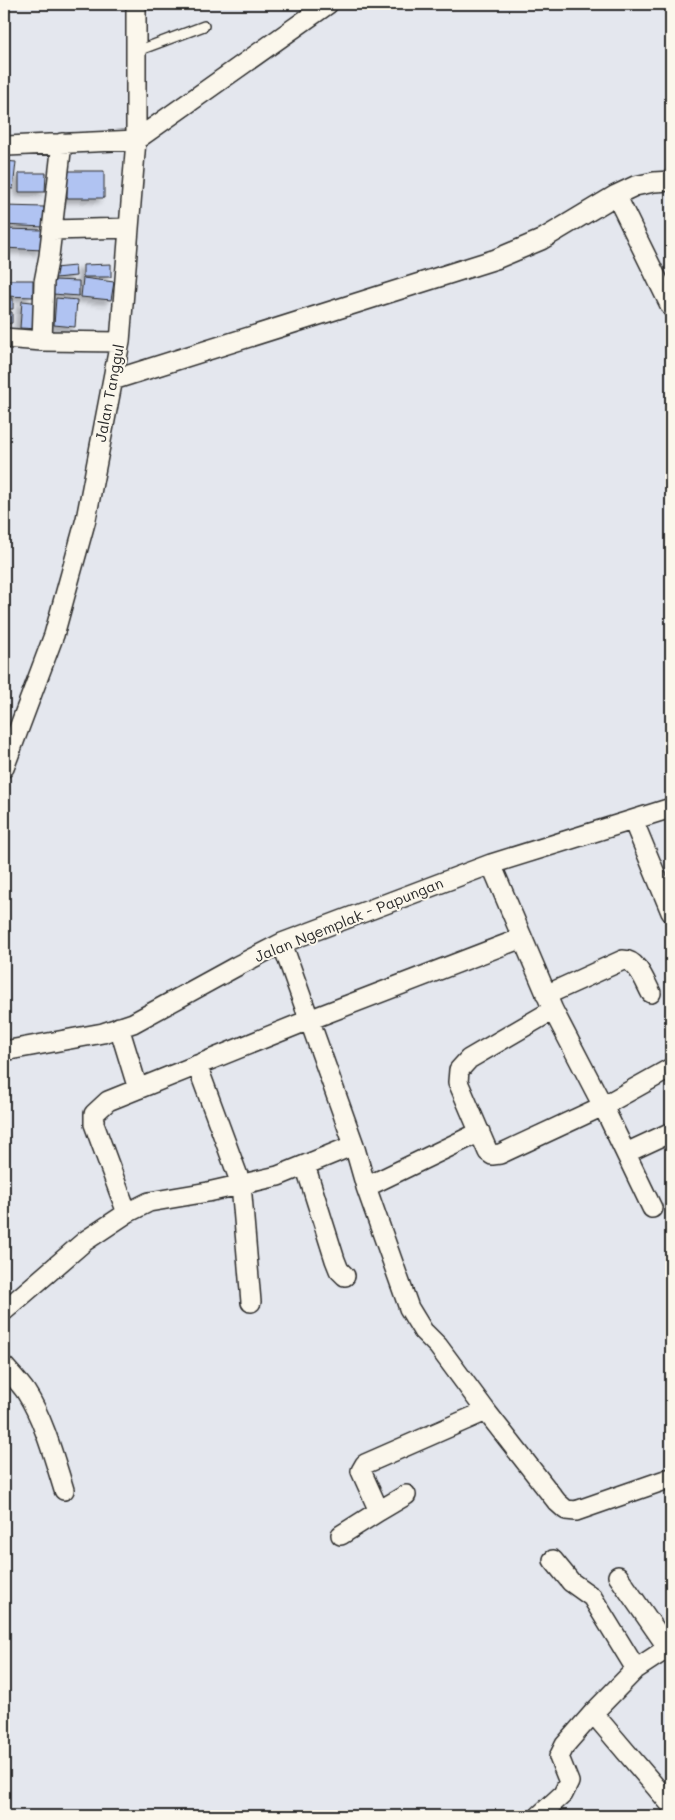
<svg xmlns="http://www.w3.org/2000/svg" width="675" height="1820" viewBox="0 0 675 1820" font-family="Mali,sans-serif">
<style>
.building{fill:#b0c3f2;stroke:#2b2b2b;filter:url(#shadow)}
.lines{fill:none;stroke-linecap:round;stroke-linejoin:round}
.service-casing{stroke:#2b2b2b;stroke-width:12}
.minor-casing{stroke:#2b2b2b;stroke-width:22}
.service{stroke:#fbf7ec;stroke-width:9}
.minor{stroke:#fbf7ec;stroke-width:19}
.labels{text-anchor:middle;stroke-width:4;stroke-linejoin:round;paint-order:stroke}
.street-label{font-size:15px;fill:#2b2b2b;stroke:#fbf7ec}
</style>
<defs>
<filter id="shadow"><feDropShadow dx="-4.5" dy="4.5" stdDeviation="2.5" flood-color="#0004"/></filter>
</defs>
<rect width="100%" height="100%" fill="#e4e7ee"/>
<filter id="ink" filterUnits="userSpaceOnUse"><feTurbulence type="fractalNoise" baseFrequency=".02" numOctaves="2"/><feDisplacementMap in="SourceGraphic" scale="10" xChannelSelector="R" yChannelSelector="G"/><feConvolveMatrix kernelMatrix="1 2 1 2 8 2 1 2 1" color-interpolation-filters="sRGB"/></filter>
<g filter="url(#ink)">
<path class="building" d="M4,161L16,162L13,189L4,188Z
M67,171H104V198H67Z
M19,173H46L45,192H19Z
M4,206L44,207L43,227L4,225Z
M4,229L43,230L42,250L4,248Z
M111,264V277H83V265Z
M75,266L76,276L55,278L54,268Z
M83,278L114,282L111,300L81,297Z
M4,280H33V297L4,296Z
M54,280L79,281V296L53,294Z
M4,298H13V309H4Z
M56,298L77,300L75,327L54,325Z
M22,301L42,303L39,329L20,328Z
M4,312H12V323L4,324Z"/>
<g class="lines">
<g class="service-casing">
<path id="service" d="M137,51L204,26"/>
</g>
<g class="minor-casing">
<path id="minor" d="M7,146L136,140L328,4
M616,195L671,307
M52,230L129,228
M4,338L42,341L120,342
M42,341L44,282L49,256L62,143
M113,380L496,259L541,240L616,195L635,186L654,182L671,181
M4,768L54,635L86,519L120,342L136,140V4
M633,820L671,912
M491,864L553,1010L603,1106L652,1208
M282,943L354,1145L366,1187L409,1308L423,1331L438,1346L486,1411L557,1502L566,1510L576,1511L671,1478
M546,995L623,960C638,960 645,982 651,993
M553,1010L469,1059L459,1070L458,1082L488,1152L492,1155L500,1154L603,1106L671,1068
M119,1027L138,1089
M4,1051L103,1033L133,1023L237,966L282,943L491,864L671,808
M197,1065L241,1184L251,1302
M626,1153L667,1134L671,1135
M305,1165L335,1260L339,1270L345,1276
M366,1187L480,1132
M127,1213L94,1124V1114L108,1101L309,1020L522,938
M4,1311L85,1241L127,1213L149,1202L208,1192L278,1176L354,1145
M4,1366C12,1375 20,1383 26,1392C44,1420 54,1458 64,1490
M379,1511L406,1495
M341,1535L379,1511L361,1471L365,1464L486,1411
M553,1560L571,1582L592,1597L636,1669
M618,1576L668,1648
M593,1713L671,1805
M539,1816L563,1794L569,1782L559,1757L565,1745L593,1713L636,1669L671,1646"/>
</g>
<use href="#service" class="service"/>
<use href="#minor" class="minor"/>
</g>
</g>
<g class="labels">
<g class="street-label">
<text transform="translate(110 393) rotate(-79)" y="5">Jalan Tanggul</text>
<text transform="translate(349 920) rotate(-22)" y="5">Jalan Ngemplak - Papungan</text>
</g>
</g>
<rect width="675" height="1820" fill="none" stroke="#fbf7ec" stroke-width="20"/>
<rect x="10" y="10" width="655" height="1800" fill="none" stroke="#2b2b2b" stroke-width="2" filter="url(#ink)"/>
</svg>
